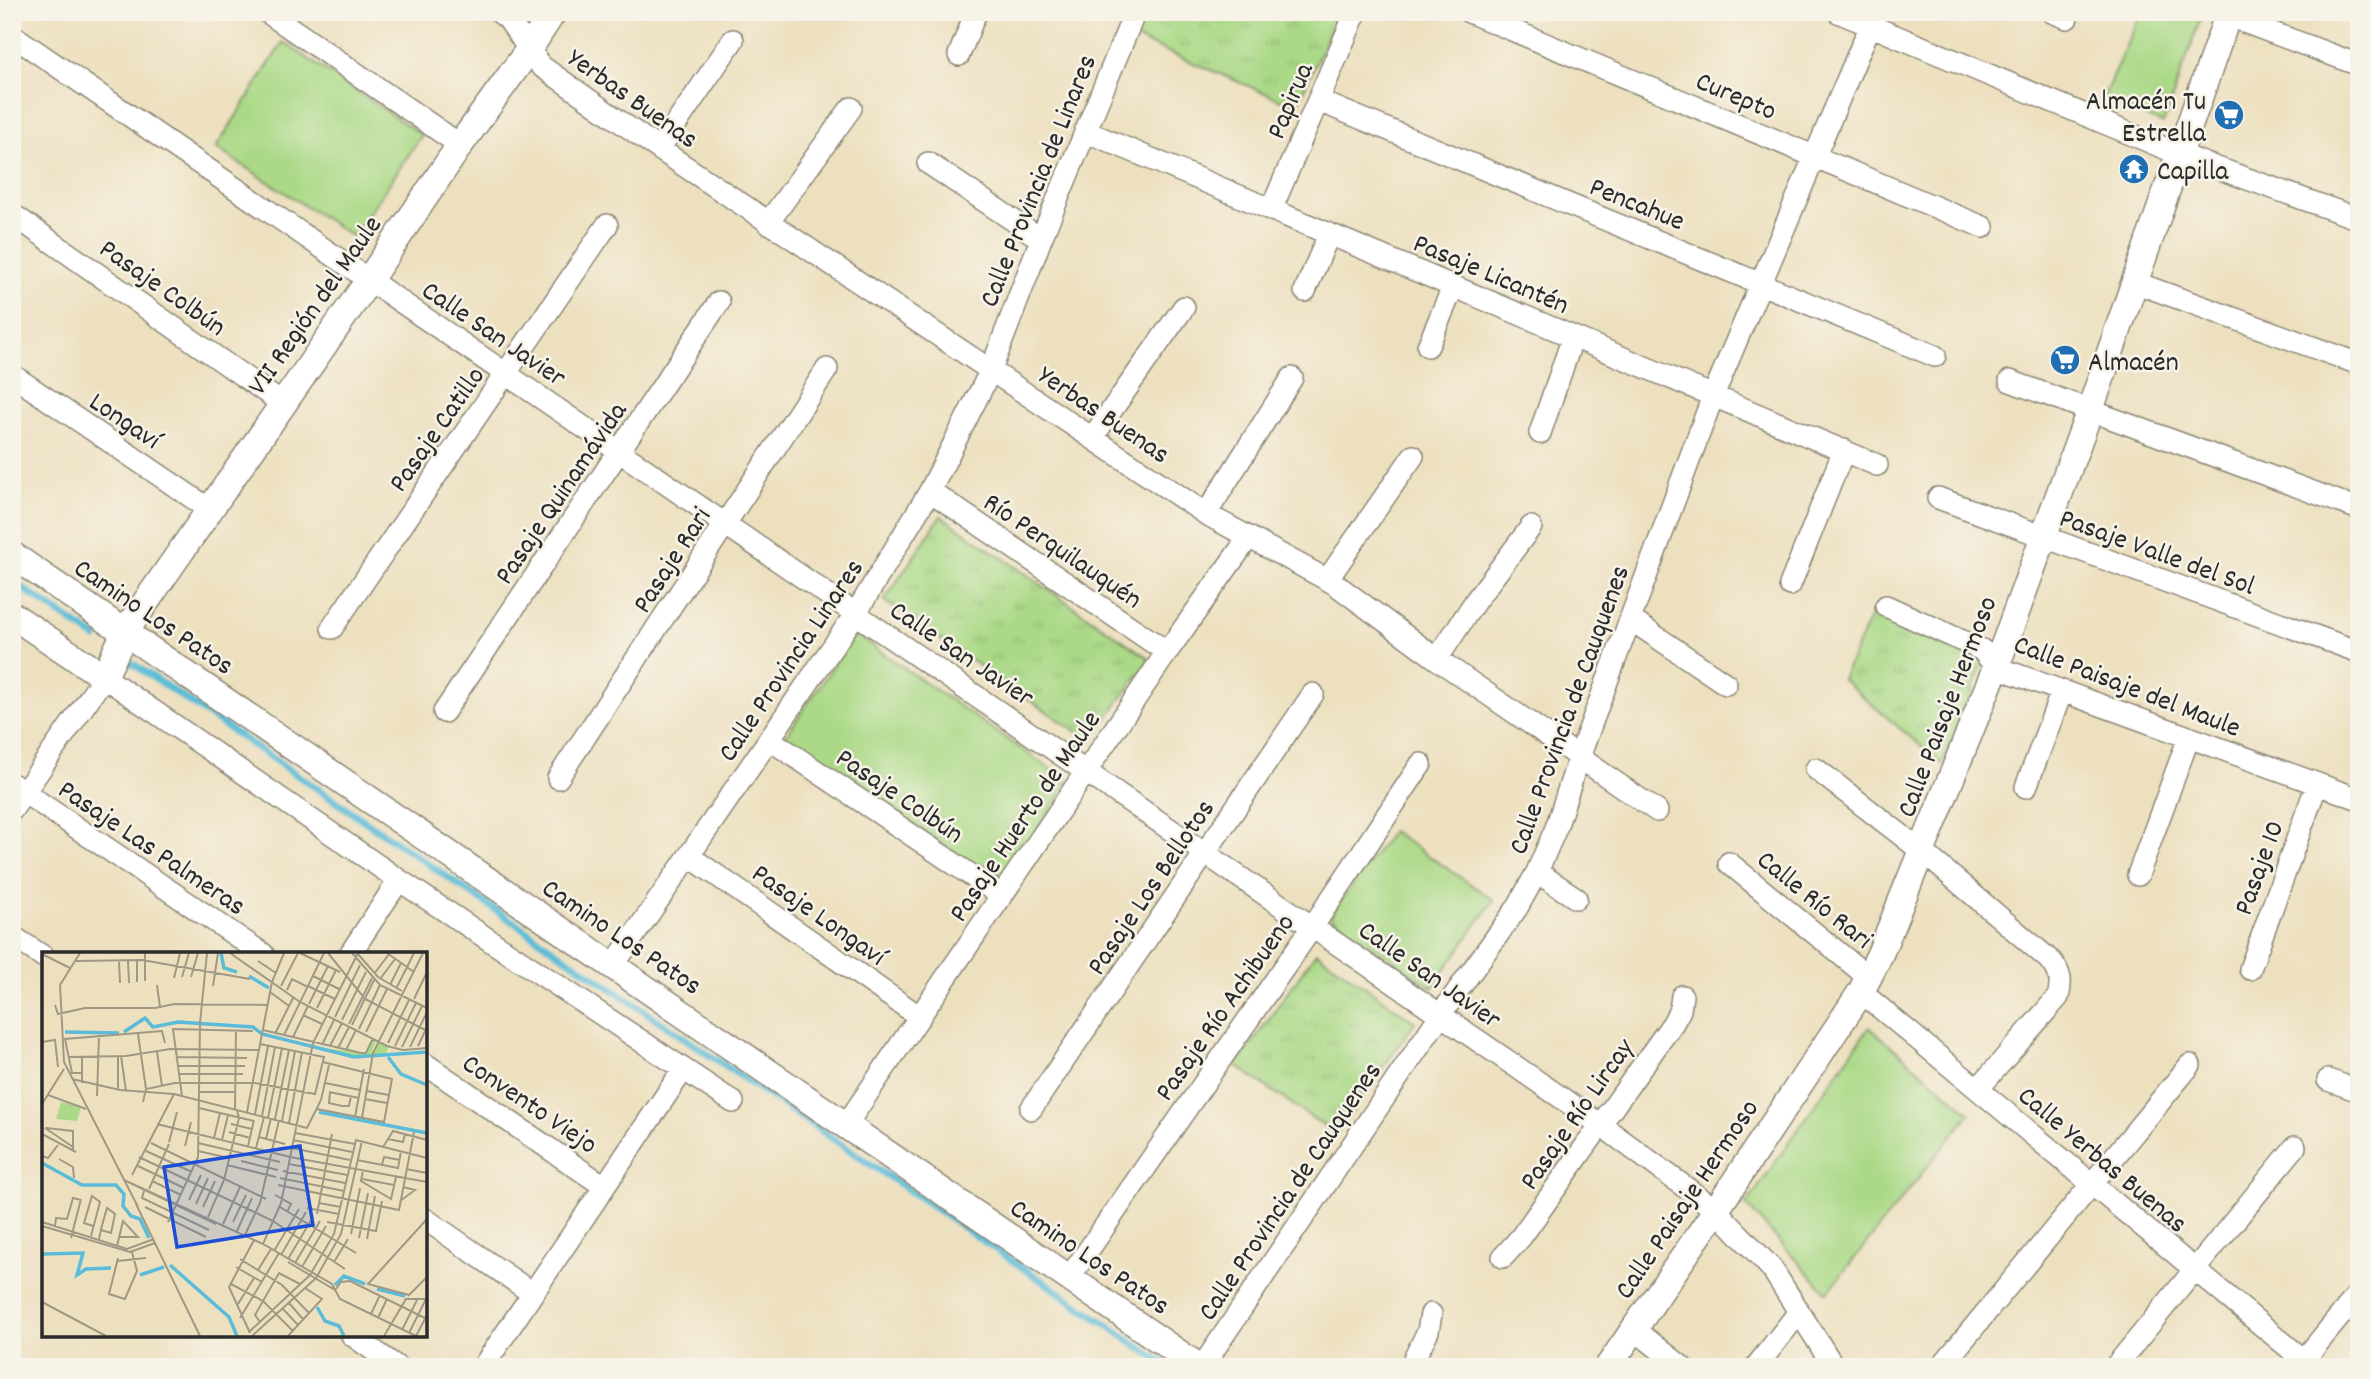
<svg xmlns="http://www.w3.org/2000/svg" width="2371" height="1379" viewBox="0 0 2371 1379" font-family="Dekko,sans-serif">
<style>
.grass{fill:url(#grass-tufts);stroke:#6b8259;stroke-width:2}
.green{fill:#abd987;stroke:#6b8259;stroke-width:2}
.lines{fill:none;stroke-linecap:round;stroke-linejoin:round}
.stream{stroke:#5abcd8;stroke-width:7}
.minor-casing{stroke:#8c8675;stroke-width:24}
.tertiary-casing{stroke:#8c8675;stroke-width:29}
.minor{stroke:#fff;stroke-width:21}
.tertiary{stroke:#fff;stroke-width:26}
.labels{text-anchor:middle;stroke-width:5;stroke-linejoin:round;paint-order:stroke}
.street-label{font-size:28px;fill:#2b2b2b;stroke:#f7f3e8}
.poi-label{font-size:28px;fill:#2b2b2b;stroke:#f7f3e8;text-anchor:start}
.inset-river{fill:none;stroke:#5abcd8;stroke-width:3.5}
.inset-road{fill:none;stroke:#9f9884;stroke-width:2}
.view{fill:#1d4ed8;fill-opacity:0.15;stroke:#1d4ed8;stroke-width:3.5}
.inset-edge{fill:none;stroke:#2b2b2b;stroke-width:3.5}
</style>
<defs>
<pattern id="grass-tufts" width="24" height="20" patternUnits="userSpaceOnUse" patternTransform="scale(1.75)"><rect width="24" height="20" fill="#abd987"/><path d="M3 7l-1-3M5 7V3M7 7l1-3M15 17l-1-3M17 17v-4M19 17l1-3" fill="none" stroke="#93ba75"/></pattern>
</defs>
<rect width="100%" height="100%" fill="#f7f3e8"/>
<filter id="ink" filterUnits="userSpaceOnUse"><feTurbulence type="fractalNoise" baseFrequency=".0143" numOctaves="2"/><feDisplacementMap in="SourceGraphic" scale="14" xChannelSelector="R" yChannelSelector="G"/><feConvolveMatrix kernelMatrix="1 2 1 2 8 2 1 2 1" color-interpolation-filters="sRGB"/></filter>
<filter id="wash" filterUnits="userSpaceOnUse"><feTurbulence type="fractalNoise" baseFrequency=".00686" numOctaves="4" result="noise"/><feDisplacementMap in="SourceGraphic" scale="28" xChannelSelector="R" yChannelSelector="G"/><feGaussianBlur stdDeviation="1.57" result="paint"/><feColorMatrix in="noise" values="0 0 0 0 0 0 0 0 0 0 0 0 0 0 0 0 0 1.4 0 .05"/><feComposite in="paint" operator="in"/></filter>
<g filter="url(#wash)">
<rect width="100%" height="100%" fill="#ede0bf"/>
<path class="grass" d="M1145,12H1339L1296,106L1134,38Z
M941,516L1150,659L1090,741L884,601Z
M1872,614L1984,661L1942,764L1842,679Z
M1316,952L1415,1022L1336,1134L1236,1066Z"/>
<path class="green" d="M2141,12H2203L2163,124L2103,98Z
M283,42L422,135L353,237L216,148Z
M855,634L1069,782L1001,884L785,737Z
M1392,831L1494,900L1432,988L1330,916Z
M1869,1027L1970,1113L1827,1293L1746,1205Z"/>
<g class="lines">
<path class="stream" d="M12,581L96,638
M129,661L1169,1367"/>
</g>
</g>
<g filter="url(#ink)">
<g class="lines">
<g class="minor-casing">
<path id="minor" d="M267,12L460,145
M499,12L508,19L541,66L659,149L1206,514L1335,584L1437,659L1657,811
M1469,12L1983,227
M1838,12L2181,155L2359,219
M2052,12L2067,18
M2228,16L2359,65
M12,35L1601,1125L1716,1210L1772,1269L1834,1367
M959,55L976,12
M1319,101L1935,356
M1085,131L1877,465
M659,149L733,40
M928,163L1041,239
M1271,210L1356,12
M12,214L283,404
M768,223L851,108
M2134,282L2359,364
M1305,291L1329,234
M1428,346L1453,287
M12,375L209,509
M2010,381L2359,509
M1540,433L1573,337
M1092,438L1184,307
M930,491L1167,652
M1938,498L2359,652
M1206,514L1292,378
M1327,580L1413,456
M1790,585L1844,450
M1886,606L1982,650L1996,667L2359,799
M1630,619L1726,684
M332,628L607,225
M1437,659L1476,600L1531,527
M444,712L719,302
M769,739L1002,896
M1816,769L1923,852L2052,962C2061,974 2062,982 2058,997L1978,1089
M558,778L827,369
M12,784L263,954
M2026,787L2062,691
M12,810L104,677L399,880L733,1102
M689,856L920,1017
M1729,863L1868,977
M1537,872L1576,898
M2138,875L2189,737
M12,936L44,957
M350,954L399,880
M613,966L856,613L930,491L991,370L1041,239L1135,12
M2250,969L2317,784
M1861,992L2312,1367
M425,1064L604,1186
M2328,1080L2359,1091
M1031,1109L1313,694
M846,1125L1167,652L1249,537
M425,1219L532,1293
M1503,1257L1521,1237L1673,1023L1680,1010L1682,996
M1069,1278L1313,926L1421,764
M1634,1329L1682,1367
M352,1335L397,1367
M483,1367L683,1070
M1202,1367L1441,1014L1517,908L1537,872L1556,828L1579,757L1713,396L1876,12
M1410,1367L1428,1331L1431,1314
M1756,1367L1799,1312
M1941,1367L2190,1065
M2115,1367L2295,1147
M2298,1367L2359,1293"/>
</g>
<g class="tertiary-casing">
<path id="tertiary" d="M12,555L1199,1367
M12,615L104,677L125,632L369,280L460,145L528,51L553,12
M1608,1367L1716,1210L1861,992L1880,954L1996,667L2090,410L2229,12"/>
</g>
<use href="#minor" class="minor"/>
<use href="#tertiary" class="tertiary"/>
</g>
</g>
<defs>
<g id="supermarket-disc" transform="scale(1.575)"><circle r="9.5" fill="#1f6fb2" stroke="#f7f3e8"/><path d="M-6-5.5h2.5l.6 2H6L4.5 2H-2.5L-4.4-4H-6ZM-1.5 3.2a1.3 1.3 0 1 0 .1 0ZM3 3.2a1.3 1.3 0 1 0 .1 0Z" fill="#fff"/></g>
<g id="temple-disc" transform="scale(1.575)"><circle r="9.5" fill="#1f6fb2" stroke="#f7f3e8"/><path d="M0-6L5-2H3V0L6.5 2.5H4V6H1.5V3h-3V6H-4V2.5H-6.5L-3 0V-2H-5Z" fill="#fff"/></g>
</defs>
<g fill-rule="evenodd">
<use href="#supermarket-disc" x="2229" y="115"/>
<use href="#temple-disc" x="2134" y="169"/>
<use href="#supermarket-disc" x="2065" y="360"/>
</g>
<g class="labels">
<g class="street-label">
<text transform="translate(1737 94) rotate(23)" y="10">Curepto</text>
<text transform="translate(634 97) rotate(35)" y="10">Yerbas Buenas</text>
<text transform="translate(1288 100) rotate(-67)" y="10">Papirua</text>
<text transform="translate(1036 180) rotate(-68)" y="10">Calle Provincia de Linares</text>
<text transform="translate(1638 202) rotate(22)" y="10">Pencahue</text>
<text transform="translate(1492 272) rotate(23)" y="10">Pasaje Licantén</text>
<text transform="translate(164 286) rotate(35)" y="10">Pasaje Colbún</text>
<text transform="translate(313 304) rotate(-55)" y="10">VII Región del Maule</text>
<text transform="translate(495 332) rotate(34)" y="10">Calle San Javier</text>
<text transform="translate(1105 413) rotate(34)" y="10">Yerbas Buenas</text>
<text transform="translate(126 419) rotate(34)" y="10">Longaví</text>
<text transform="translate(435 428) rotate(-55)" y="10">Pasaje Catillo</text>
<text transform="translate(559 492) rotate(-56)" y="10">Pasaje Quinamávida</text>
<text transform="translate(1064 549) rotate(34)" y="10">Río Perquilauquén</text>
<text transform="translate(2158 550) rotate(20)" y="10">Pasaje Valle del Sol</text>
<text transform="translate(670 559) rotate(-57)" y="10">Pasaje Rari</text>
<text transform="translate(155 615) rotate(34)" y="10">Camino Los Patos</text>
<text transform="translate(963 652) rotate(34)" y="10">Calle San Javier</text>
<text transform="translate(789 659) rotate(-56)" y="10">Calle Provincia Linares</text>
<text transform="translate(2128 684) rotate(21)" y="10">Calle Paisaje del Maule</text>
<text transform="translate(1945 706) rotate(-69)" y="10">Calle Paisaje Hermoso</text>
<text transform="translate(1567 709) rotate(-70)" y="10">Calle Provincia de Cauquenes</text>
<text transform="translate(901 794) rotate(34)" y="10">Pasaje Colbún</text>
<text transform="translate(1023 815) rotate(-56)" y="10">Pasaje Huerto de Maule</text>
<text transform="translate(153 846) rotate(34)" y="10">Pasaje Las Palmeras</text>
<text transform="translate(2257 867) rotate(-70)" y="10">Pasaje 10</text>
<text transform="translate(1149 886) rotate(-56)" y="10">Pasaje Los Bellotos</text>
<text transform="translate(1816 898) rotate(39)" y="10">Calle Río Rari</text>
<text transform="translate(820 913) rotate(35)" y="10">Pasaje Longaví</text>
<text transform="translate(623 935) rotate(34)" y="10">Camino Los Patos</text>
<text transform="translate(1431 973) rotate(35)" y="10">Calle San Javier</text>
<text transform="translate(1223 1006) rotate(-55)" y="10">Pasaje Río Achibueno</text>
<text transform="translate(531 1102) rotate(34)" y="10">Convento Viejo</text>
<text transform="translate(1575 1113) rotate(-55)" y="10">Pasaje Río Lircay</text>
<text transform="translate(2104 1158) rotate(40)" y="10">Calle Yerbas Buenas</text>
<text transform="translate(1288 1190) rotate(-56)" y="10">Calle Provincia de Cauquenes</text>
<text transform="translate(1685 1198) rotate(-56)" y="10">Calle Paisaje Hermoso</text>
<text transform="translate(1091 1255) rotate(34)" y="10">Camino Los Patos</text>
</g>
<g class="poi-label">
<text x="2206" y="109" text-anchor="end">Almacén Tu<tspan x="2206" dy="32">Estrella</tspan></text>
<text x="2157" y="179">Capilla</text>
<text x="2088" y="370">Almacén</text>
</g>
</g>
<g transform="translate(42 952)">
<rect width="385" height="385" fill="#ede0bf"/>
<path d="M330,89H334L329,101L338,90L347,94L343,104L314,105L272,95L324,101ZM19,150L39,155L35,169L14,167Z" fill="#abd987"/>
<path class="inset-river" d="M179,1L182,16L195,20M207,24L227,36M23,80L77,81M82,80L103,66L111,75L136,70L211,75L220,82L312,105L385,100M346,105L359,122L385,133M277,160L385,181M0,211L40,233H74L82,242L81,254L89,264L98,267L107,286M0,302L41,301L35,323L44,317L69,316M128,313L187,365L195,384M98,323L122,315M293,333L302,324L323,332M335,337L363,344M275,355L283,369L297,374L302,384"/>
<path class="inset-road" d="M38,1L18,33L22,110L96,255M103,1V29M188,1L258,50L345,94L361,98L385,96M258,1L298,20M286,1L323,47L385,79M310,1L338,33L385,56M315,1L336,25L360,39M345,1L372,20M0,2L28,16M34,9L100,8L208,27M86,9L87,31M216,9L234,21M77,10L78,31M332,22L347,2M271,24L297,37M140,25L147,1M149,25L156,1M132,26L138,1M338,27L353,7M95,30V8M115,33L118,55M348,33L359,11M171,34L176,1M239,34L256,1M266,34L293,47M354,37L372,1M245,38L250,27L266,35M228,40L247,54M372,47L385,20M267,52L286,14M13,53L16,62L43,56H113L132,52L226,53M275,56L294,18M261,63L280,72M293,65L318,13M300,68L324,20M307,72L330,26M310,73L332,28M317,77L338,33M221,78L319,101H324L331,86M324,80L345,37M96,82L104,137M233,82L251,46M242,83L282,1M251,85L266,54M0,90L13,88L16,115M346,91L367,48M280,93L292,68M288,94L300,71M353,94L374,51M376,94L385,75M360,95L380,54M368,95L385,60M296,96L307,75M304,98L314,78M115,100L120,134M76,104V138M79,104L84,139M27,105L84,104L128,97L217,98M134,105L205,106M135,114H203M40,121H30L23,87L120,79L123,91M137,122H201M30,127L78,138L132,142L265,176M40,131V104M283,131L318,138M325,139L347,143M158,140H193M287,140L317,146M288,140L287,151L300,154H307L309,144M6,143L44,157M55,144L57,84M140,144L131,77L211,79M323,147L345,151M101,150L104,137L133,131H213L273,142L282,105L218,92M0,152L22,117M157,156L212,169M193,157L194,78M275,157L342,170L350,127L281,110M205,160L230,30L242,1M213,162L226,94M220,164L233,95M313,165L322,117M226,166L240,96M320,166L331,101L381,1M233,167L247,98M240,169L253,99M247,171L260,100M115,172L248,205L385,230M189,172L210,177M3,176L31,195M4,176L31,179V198M265,176L279,148L287,113M187,180L208,186M253,181L313,192M0,182L34,200M217,185L243,192M172,186L178,161M224,187L229,166M346,187L361,190L363,182M180,188L186,163M251,188L310,200M127,190L135,160M109,191L224,247M156,191L238,210M143,194L149,170M206,194L212,168M341,195L351,179L385,188M214,196L222,165M250,196L308,208M104,199L150,220M156,199L187,206M0,204L6,206L16,193M97,205L231,269L303,317M17,207L31,215L32,226M315,208L356,216L359,199M199,209L236,218M247,212L305,223M185,213L234,225M340,213L342,205L358,208M96,214L142,236M364,217L385,221M321,218L319,229L349,247L354,225M241,219L303,231M90,223L132,142M238,226L302,239M320,227L352,233M110,229L139,243M236,233L357,258L372,180M107,237L127,192M102,239L100,246L167,278M233,243L249,252L245,260M147,248L159,223M358,249L373,238L361,235M277,251L299,255M94,252L158,384M154,252L166,226M103,255L164,285M161,255L173,229M238,255L314,301M265,256L297,262M275,262L290,182M166,265L182,228L197,166L195,158M0,270L85,297L112,287M126,270L156,205L158,71L165,1M191,270L204,243M285,270L334,279L340,249M174,272L82,228L221,292L290,332L298,347L374,384M181,272L198,235M0,274L88,300L113,291M13,274L14,266L25,267L31,246L39,248M195,279L210,246M309,282L318,236M203,283L218,251L237,168M49,284L58,250L50,244L42,271L51,274M29,286L39,247M317,286L326,241M57,287L59,278V277L65,256L73,262L69,281L59,278M325,287L333,244M221,292L239,251L271,91L316,1M75,294L81,269L96,285H77M232,299L257,257M239,303L264,260M76,306L67,342L83,347L95,319L90,300M198,307L240,333L267,361M246,307L271,265M76,309L104,306M246,310L293,338M292,310L306,287M253,311L278,269M194,315L220,330M260,315L284,274M216,318L229,297M189,332L221,349L251,379M294,337L299,330L308,329L385,367M367,343L326,332L385,267M366,344L385,325M0,350L64,384M247,351L261,367M196,352L212,326M241,357L256,373M329,362L338,343M198,366L237,301M336,366L345,347M218,370L213,363L237,321L258,332M360,378L376,346M207,380L268,323L292,282L314,188L385,206M208,381L187,335L212,288M367,381L384,347M210,384L274,326L299,282L320,189M246,384L280,347L263,336M342,384L364,347H385M374,384L385,363"/>
<path class="view" d="M258,194L271,273L135,295L122,215Z"/>
<rect width="385" height="385" class="inset-edge"/>
</g>
<rect width="2371" height="1379" fill="none" stroke="#f7f3e8" stroke-width="42"/>
</svg>
